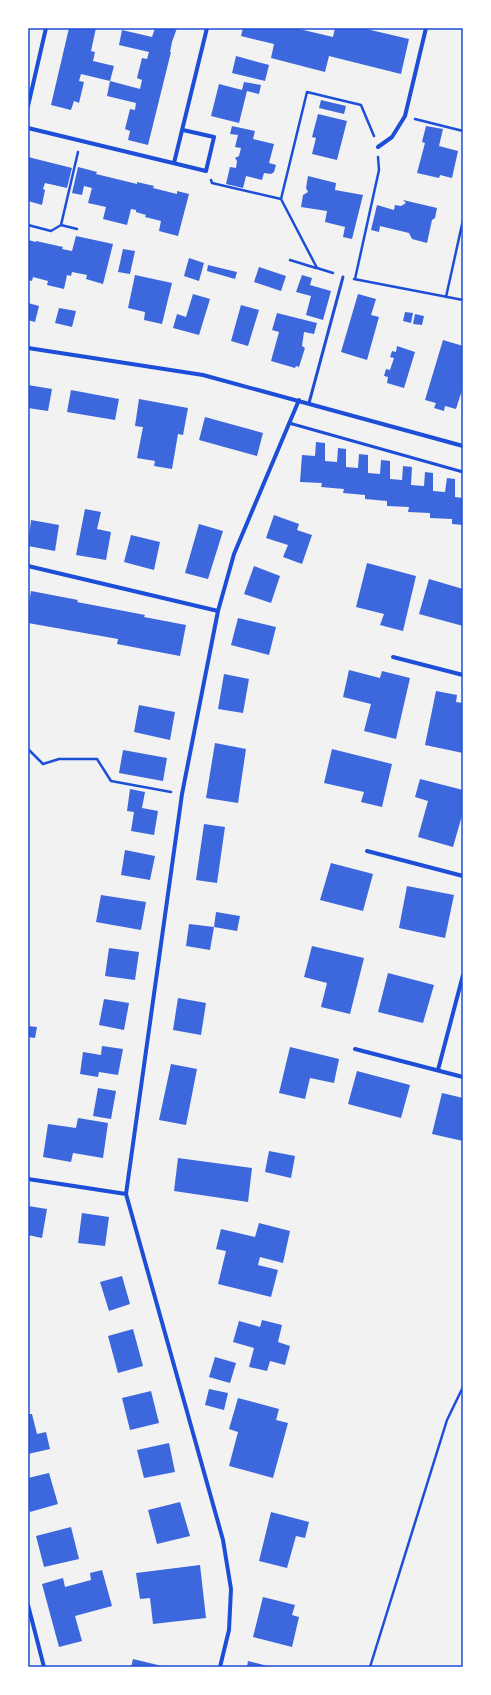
<svg xmlns="http://www.w3.org/2000/svg" width="491" height="1695" viewBox="0 0 491 1695" font-family="Overpass,sans-serif">
<style>
.building{fill:#3d67dc}
.lines{fill:none;stroke-linecap:round;stroke-linejoin:round}
.path{stroke:#1d4ed8;stroke-width:2.5}
.service{stroke:#1d4ed8;stroke-width:3}
.minor{stroke:#1d4ed8;stroke-width:4}
.neatline{fill:none;stroke:#1d4ed8;stroke-width:1.5}
</style>
<rect width="100%" height="100%" fill="#f2f2f2"/>
<path class="building" d="M69,28H96L91,51L95,52L93,61L114,66L110,81L81,74L79,81L84,82L79,103L74,101L71,110L51,105Z
M155,28H177L172,42L170,52H171L148,145L128,140L130,131L125,129L130,109L135,110L136,103L107,96L110,81L140,89L142,80L137,78L142,58L147,59L149,52L119,45L122,30L152,37Z
M243,28H295L333,37L335,28H362L409,39L401,74L329,56L325,72L271,58L274,44L241,36Z
M236,56L269,65L265,81L232,73Z
M244,82L261,85L259,94L247,91L239,123L211,116L219,84L242,90Z
M321,100L346,106L344,114L319,108Z
M318,114L347,121L337,160L312,154L316,138L312,137Z
M232,126L255,131L253,139L274,144L269,163L276,165L274,172L271,174L264,173L262,180L246,176L243,188L226,184L230,167L236,168L237,161L235,158L239,156L241,148L235,147L238,135L230,134Z
M426,126L443,129L439,146L458,151L452,178L440,175L439,178L417,173L425,143L422,142Z
M28,157L72,168L67,188L45,183L43,189L45,190L42,205L28,201Z
M78,167L97,172L96,174L137,184V182L154,186L153,188L177,194V191L189,194L178,236L159,231L161,221L145,217L146,215L136,212V210L131,209L127,225L103,219L106,207L88,203L92,188L84,186L82,195L72,193Z
M308,176L336,183L335,190L363,195L352,239L343,237L345,227L325,222L327,211L301,207L303,195L308,192L306,188Z
M403,200L437,208L435,218L432,220L427,243L412,239L409,233L380,226L379,232L371,230L377,205L394,210L395,205L401,206L406,203Z
M76,236L113,244L103,284L86,279L87,275L72,272L71,276L67,275L64,289L47,285L48,281L33,277L32,281L28,280V240L36,242V241L63,247L62,249L72,251Z
M123,249L135,251L130,274L118,272Z
M189,258L204,263L199,281L184,276Z
M208,265L237,272L235,279L207,271Z
M259,267L286,276L281,291L254,282Z
M135,275L172,283L162,324L144,320L145,312L128,308Z
M302,275L312,278L310,285L331,291L323,320L306,315L311,296L296,292Z
M193,294L210,299L199,335L173,328L177,314L186,317Z
M358,294L376,299L371,315L379,317L367,360L341,352Z
M28,303L39,306L35,322L28,320Z
M241,305L259,310L248,346L231,341Z
M59,308L76,311L72,327L55,323Z
M405,312L413,313L411,323L403,321Z
M277,313L317,323L314,334L304,332L302,346L305,348L299,367L296,366L295,368L271,361L279,332L272,330Z
M415,314L424,316L422,325L413,324Z
M443,340L463,346V387L456,409L445,406L444,411L434,408L436,403L425,400Z
M397,346L415,352L404,388L387,383L388,377L384,376L386,369L390,370L394,358L390,357L392,351L396,352Z
M28,385L52,389L48,411L28,408Z
M71,390L119,399L115,420L67,412Z
M139,399L188,408L183,435L178,434L172,469L154,466L155,461L137,458L143,427L135,426Z
M205,417L263,433L257,456L199,440Z
M316,442L325,443V461L337,462L338,448L346,449V467L358,468L359,454L368,455V473L380,474L381,460L390,461V479L402,480L403,466L412,467L411,485L424,486L425,472L433,473V491L445,492L447,478L455,479V497L463,498V525L452,524V519L430,518V513L408,512L409,507L387,506V501L365,499V495L343,493L344,489L321,487L322,483L300,482L302,455L315,456Z
M85,509L101,512L97,529L111,532L106,560L76,555Z
M274,515L299,524L297,530L312,535L302,564L283,557L288,545L266,538Z
M31,520L59,525L55,551L28,546Z
M199,524L223,531L208,579L185,573Z
M131,535L160,542L154,570L124,562Z
M367,563L416,576L403,631L380,625L384,614L356,607Z
M254,566L280,576L271,603L244,594Z
M429,579L463,589V626L419,614Z
M31,591L78,600L77,602L145,615L144,617L186,625L180,656L117,644L118,639L28,623V609Z
M238,618L276,627L269,655L231,645Z
M349,670L380,678L382,671L410,678L396,739L364,731L371,704L343,697Z
M224,674L249,679L243,713L218,709Z
M436,691L457,695L456,702L463,703V753L425,745Z
M139,705L175,712L170,740L134,732Z
M215,743L246,749L238,803L206,798Z
M332,749L392,764L382,807L361,802L364,792L324,783Z
M123,750L167,758L163,781L119,773Z
M420,779L463,790V812L453,847L418,837L428,801L415,797Z
M130,789L145,792L142,808L158,811L154,835L131,831L134,812L127,811Z
M204,824L225,827L217,883L196,880Z
M125,850L155,856L150,880L121,875Z
M331,863L373,874L363,911L320,900Z
M407,886L454,895L445,938L399,928Z
M101,895L146,902L141,930L96,922Z
M216,912L240,916L237,931L214,927Z
M189,924L214,927L210,950L186,946Z
M312,946L364,958L350,1014L321,1007L327,983L304,977Z
M109,948L139,952L135,980L105,976Z
M388,973L434,985L423,1023L378,1012Z
M178,998L206,1003L201,1035L173,1030Z
M104,999L129,1003L124,1030L99,1025Z
M28,1026L37,1027L35,1038L28,1037Z
M102,1046L123,1049L118,1075L99,1072L98,1077L80,1074L83,1052L101,1055Z
M290,1047L339,1059L334,1083L310,1078L305,1099L279,1093Z
M171,1064L197,1069L186,1125L159,1120Z
M357,1071L410,1085L401,1118L348,1104Z
M98,1088L116,1091L111,1119L93,1116Z
M442,1093L463,1098V1141L432,1134Z
M78,1118L108,1123L103,1158L73,1153L71,1162L43,1157L48,1124L76,1128Z
M269,1151L295,1156L291,1178L265,1172Z
M178,1158L252,1168L248,1202L174,1191Z
M28,1206L47,1209L42,1238L28,1235Z
M82,1213L109,1217L105,1246L78,1243Z
M259,1223L290,1231L283,1263L260,1257L258,1265L278,1270L271,1297L218,1284L226,1251L216,1249L221,1229L255,1237Z
M122,1276L130,1304L109,1311L100,1282Z
M262,1320L282,1325L278,1342L290,1346L285,1365L270,1361L267,1371L249,1367L254,1348L233,1342L239,1321L260,1327Z
M133,1329L143,1366L118,1373L108,1336Z
M215,1357L236,1363L230,1383L209,1377Z
M209,1389L228,1393L224,1410L205,1405Z
M151,1391L159,1423L130,1430L122,1398Z
M238,1398L279,1409L276,1420L288,1423L273,1478L229,1466L238,1432L229,1429Z
M28,1414H32L37,1434L46,1432L50,1449L28,1454Z
M169,1443L175,1472L144,1478L137,1450Z
M49,1473L58,1504L30,1512L28,1504V1478Z
M180,1502L190,1536L157,1544L148,1510Z
M271,1512L309,1522L305,1538L296,1536L287,1568L259,1561Z
M71,1527L79,1559L44,1567L36,1536Z
M200,1565L206,1618L153,1624L150,1598L140,1599L136,1573Z
M102,1570L112,1606L75,1616L82,1641L59,1647L42,1584L63,1578L65,1587L91,1580L90,1573Z
M263,1597L295,1605L292,1615L299,1617L292,1647L253,1637Z
M133,1659L162,1666V1667H131Z
M248,1661L268,1666V1667H247Z"/>
<g class="lines">
<path class="path" d="M415,119L463,131
M211,180L212,183L281,199L307,92L361,105L374,136
M281,199L317,268L333,273
M28,225L51,231L61,225L78,152
M61,225L77,229
M290,260L316,268
M354,279L463,300
M355,279L379,170L378,157
M446,297L463,220
M28,749L43,764L59,759H97L111,781L171,792
M370,1667L447,1420L463,1387"/>
<path class="service" d="M309,403L343,277
M289,423L463,472"/>
<path class="minor" d="M28,106L46,28
M28,128L206,171L214,137L183,130
M378,147L392,137L405,116L426,28
M174,163L207,28
M28,348L203,375L463,446
M28,566L218,611
M393,657L463,675
M367,851L463,876
M355,1049L463,1077
M438,1070L463,975
M28,1179L126,1194
M28,1605L44,1667
M220,1667L229,1630L231,1589L223,1540L126,1194L182,794L218,611L234,554L299,400"/>
</g>
<rect width="491" height="1695" fill="none" stroke="#ffffff" stroke-width="58"/>
<rect x="29" y="29" width="433" height="1637" class="neatline"/>
</svg>
